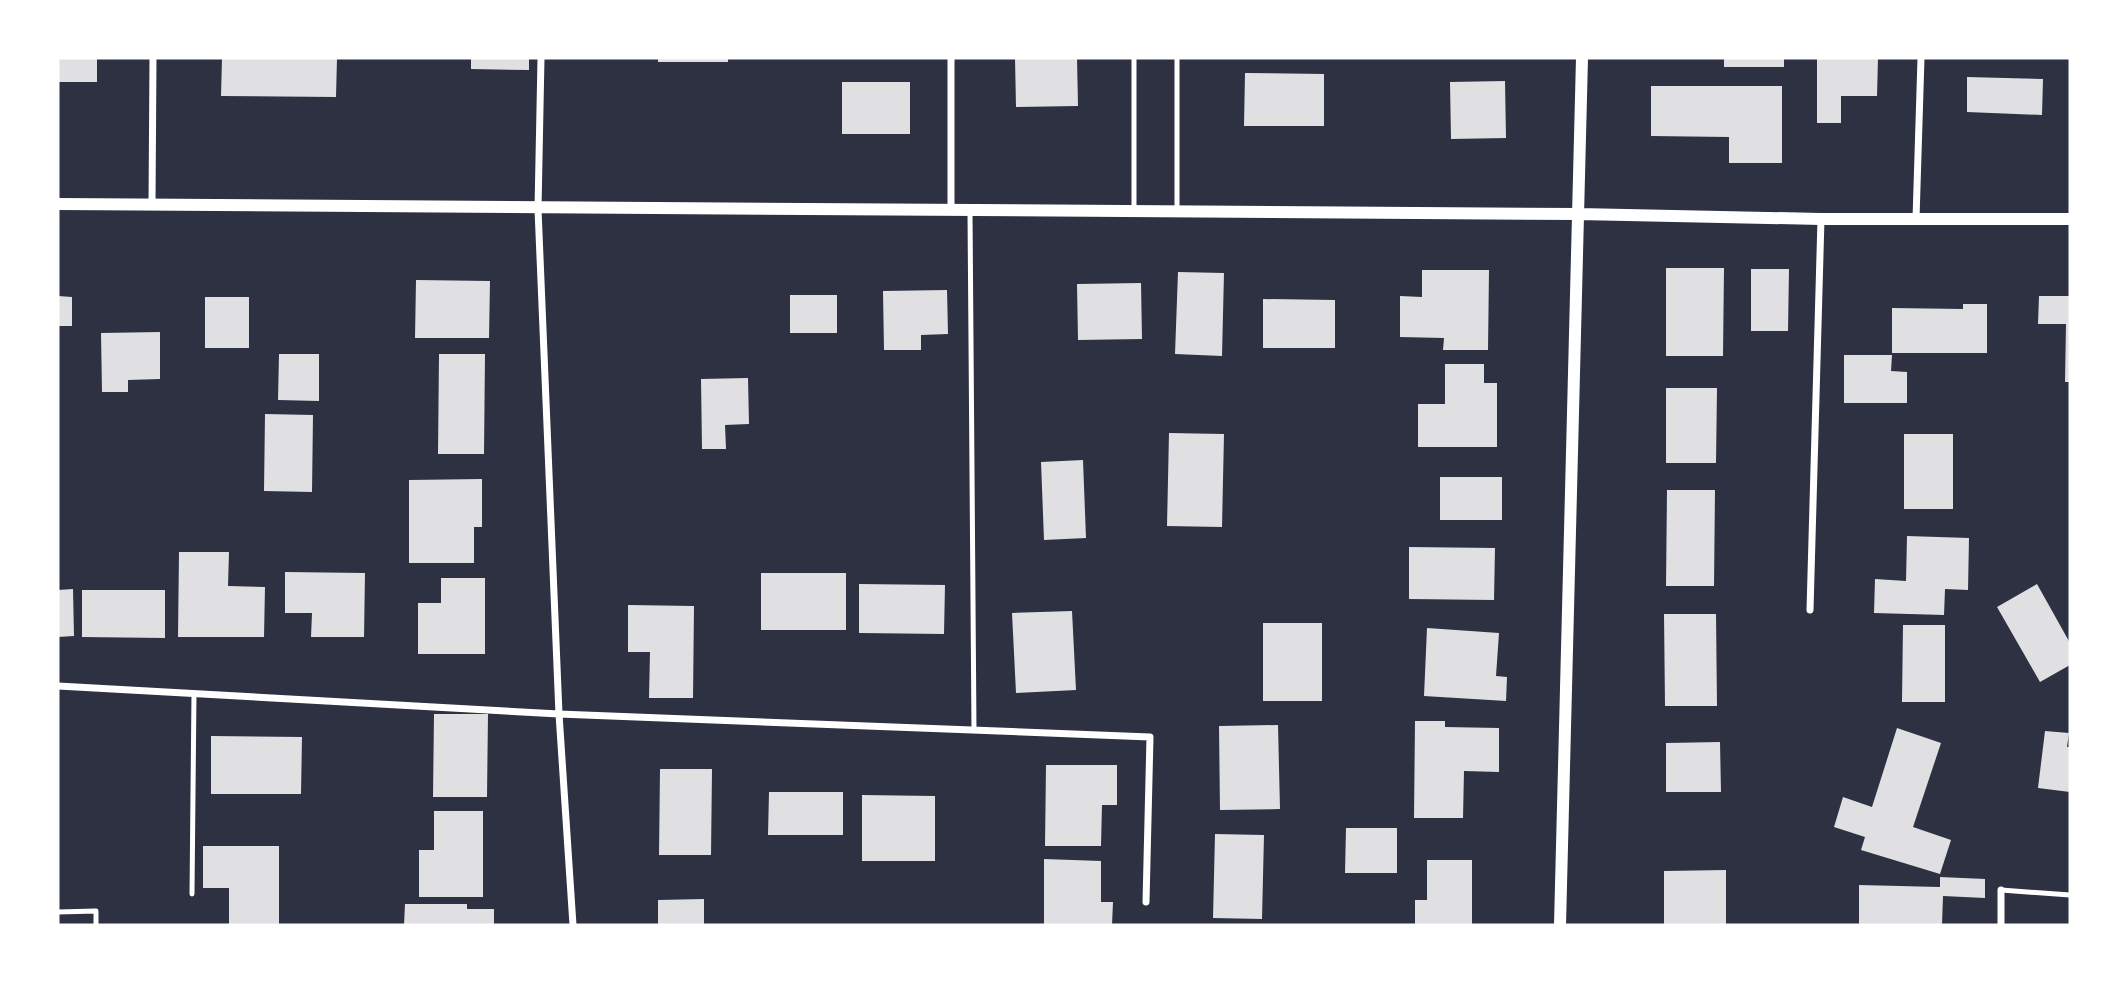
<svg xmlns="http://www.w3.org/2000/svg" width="2128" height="983" viewBox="0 0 2128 983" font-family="'IBM Plex Sans',sans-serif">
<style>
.building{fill:#e0e0e3}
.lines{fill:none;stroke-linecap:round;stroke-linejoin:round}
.service{stroke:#fff;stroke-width:5}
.minor{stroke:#fff;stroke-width:7}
.tertiary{stroke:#fff;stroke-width:12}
</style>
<rect width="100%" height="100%" fill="#2d3142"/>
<path class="building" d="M58,58H97V82H58Z
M222,58H337L336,97L221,96Z
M471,58H529V70L471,69Z
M658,58H728V62H658Z
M1015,58H1077L1078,106L1016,107Z
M1724,58H1784V67H1724Z
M1817,58H1878L1877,96H1841V123H1817Z
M1245,73L1324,74V126H1244Z
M1967,77L2043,79L2042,115L1967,112Z
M1505,81L1506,138L1451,139L1450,82Z
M842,82H910V134H842Z
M1651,86H1782V163H1729V137L1651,136Z
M1666,268H1724L1723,356H1666Z
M1751,269H1789L1788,331H1751Z
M1422,270H1489L1488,350H1443L1444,338L1400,337V296L1422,297Z
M1178,272L1224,273L1222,356L1175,354Z
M416,280L490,281L489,338H415Z
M1141,283L1142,339L1078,340L1077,284Z
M947,290L948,334L921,335V350H884L883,291Z
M790,295H837V333H790Z
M58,296L72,297V326H58Z
M2039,296H2070V382H2065L2066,324H2038Z
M205,297H249V348H205Z
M1263,299L1335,300V348H1263Z
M1963,304H1987V353H1892V308L1963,309Z
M160,332V379L128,380V392H102L101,333Z
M279,354H319V401L278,400Z
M439,354H485L484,454H438Z
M1844,355H1892L1891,371L1907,372V403H1844Z
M1445,364H1484V383H1497V447H1418V404H1445Z
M748,378L749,424L725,425L726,449H702L701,379Z
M1666,388H1717L1716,463H1666Z
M265,414L313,415L312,492L264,491Z
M1169,433L1224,434L1222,527L1167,526Z
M1904,434H1953V509H1904Z
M1083,460L1086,538L1044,540L1041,462Z
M1440,477H1502V520H1440Z
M482,479V527H474V563H409V480Z
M1667,490H1715L1714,586H1666Z
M1907,536L1969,538L1968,590L1945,589L1944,615L1874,613L1875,579L1906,581Z
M1409,547L1495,548L1494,600L1409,599Z
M179,552H229L228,586L265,587L264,637H178Z
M285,572L365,573L364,637H311L312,613H285Z
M761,573H846V630H761Z
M441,578H485V654H418V603H441Z
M859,584L945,585L944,634L859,633Z
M2037,584L2070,643V665L2040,682L1997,607Z
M73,589L74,636L58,637V590Z
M82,590H165V638L82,637Z
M628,605L694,606L693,698H649L650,652H628Z
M1072,611L1076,690L1016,693L1012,613Z
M1664,614H1716L1717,706H1665Z
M1263,623H1322V701H1263Z
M1903,625H1945V702H1902Z
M1427,628L1499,633L1496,676L1507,677L1506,701L1424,696Z
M434,714H488L487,797H433Z
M1415,721H1445V727L1499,728V772L1464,771L1463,818H1414Z
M1278,725L1280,809L1220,810L1219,726Z
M1897,728L1941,743L1913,827L1951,840L1940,874L1861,850L1865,837L1834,827L1843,797L1872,807Z
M2045,731L2069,733L2067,747H2070V792L2038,788Z
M211,736L302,737L301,794H211Z
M1720,742L1721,792H1666V743Z
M1046,765H1117V805H1102L1101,846H1045Z
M660,769H712L711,855H659Z
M769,792H843V835H768Z
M862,795L935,796V861H862Z
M434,811H483V897H419V850H434Z
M1346,828H1397V873H1345Z
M1215,834L1264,835L1262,919L1213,918Z
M203,846H279V925H229V888H203Z
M1044,859L1101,861V902H1113L1112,925H1044Z
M1427,860H1472V925H1415V900H1427Z
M1726,870V925H1664V871Z
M1940,877L1985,879V898L1943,896L1942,925H1859V885L1940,887Z
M704,899V925H658V900Z
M405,904H467V909H494V925H404Z"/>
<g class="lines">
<path class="service" d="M1177,58V211
M1134,211V58
M970,212L974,730
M2001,890L2070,895
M192,894L194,693
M58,912L96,911V925"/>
<path class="minor" d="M541,58L538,209L559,714L573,925
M152,204L153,58
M951,210V58
M1916,219L1921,58
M1810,610L1821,219
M58,686L559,714L1150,737L1146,902
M2001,890V925"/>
<path class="tertiary" d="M58,204L1579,214L1821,219H2070
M1560,925L1582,58"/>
</g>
<rect width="2128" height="983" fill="none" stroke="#ffffff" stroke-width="119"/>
</svg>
